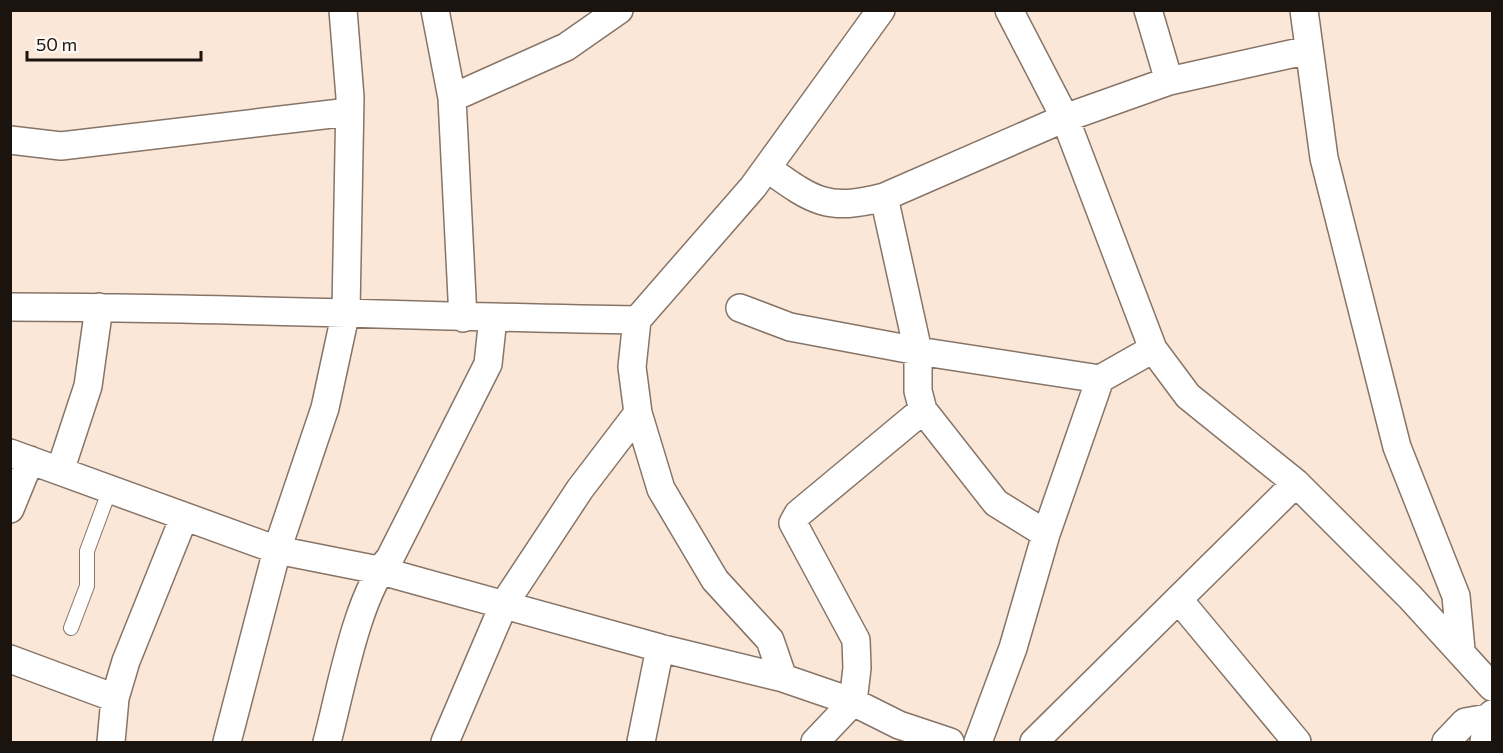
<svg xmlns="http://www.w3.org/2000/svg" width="1503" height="753" viewBox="0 0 1503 753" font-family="Commissioner,sans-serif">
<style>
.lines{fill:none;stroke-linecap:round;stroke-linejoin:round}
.service-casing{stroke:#867467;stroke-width:16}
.minor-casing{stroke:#867467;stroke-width:30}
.service{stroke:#fff;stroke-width:14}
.minor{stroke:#fff;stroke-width:27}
</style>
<rect width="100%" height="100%" fill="#fbe7d8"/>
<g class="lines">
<g class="service-casing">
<path id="service" d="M71,628L87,586V551L110,489"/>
</g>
<g class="minor-casing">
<path id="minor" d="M435,10L452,98L566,47L619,10
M1009,10L1065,118L1153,349L1188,396L1296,483L1410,597L1492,687
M1148,10L1169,81
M1304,10L1324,158L1397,447L1456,596L1461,650
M452,98L463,318
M10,140L61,146L349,112
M767,168C813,201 827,212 884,197
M10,307C219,307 428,317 637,320L753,187L881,10
M740,308L790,327L918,351L1100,379
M637,320L632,367L638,413L661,489L715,580L770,640L783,678
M10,453L277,550L378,570L660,648L783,678L853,702L899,725L950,742
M60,471L88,386L99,307
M10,509L30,460
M1046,534L1100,379L1153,349
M1179,600L1297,742
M10,659L115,698
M111,742L115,698L126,661L184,517
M227,742L277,550L325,408L346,311L350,97L343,10
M327,742C340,694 357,594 390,558L488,364L493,318
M445,742L504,604L580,489L638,413
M641,742L660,648
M815,742L853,702L857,668L856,640L793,523L798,514L923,410
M978,742L1013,648L1046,534L996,503L923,410L918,391V351L884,197L1065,118L1169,81L1309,50
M1034,742L1296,483
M1446,742L1465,722L1488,718L1492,714
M1484,742L1488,718"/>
</g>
<use href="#service" class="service"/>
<use href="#minor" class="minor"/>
</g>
<rect width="1503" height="753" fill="none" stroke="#1a130e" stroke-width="24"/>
<path d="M27 51v9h174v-9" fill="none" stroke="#1a130e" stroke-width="3"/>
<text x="36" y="51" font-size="18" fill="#1a130e" stroke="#fff7f1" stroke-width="4.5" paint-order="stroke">50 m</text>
</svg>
